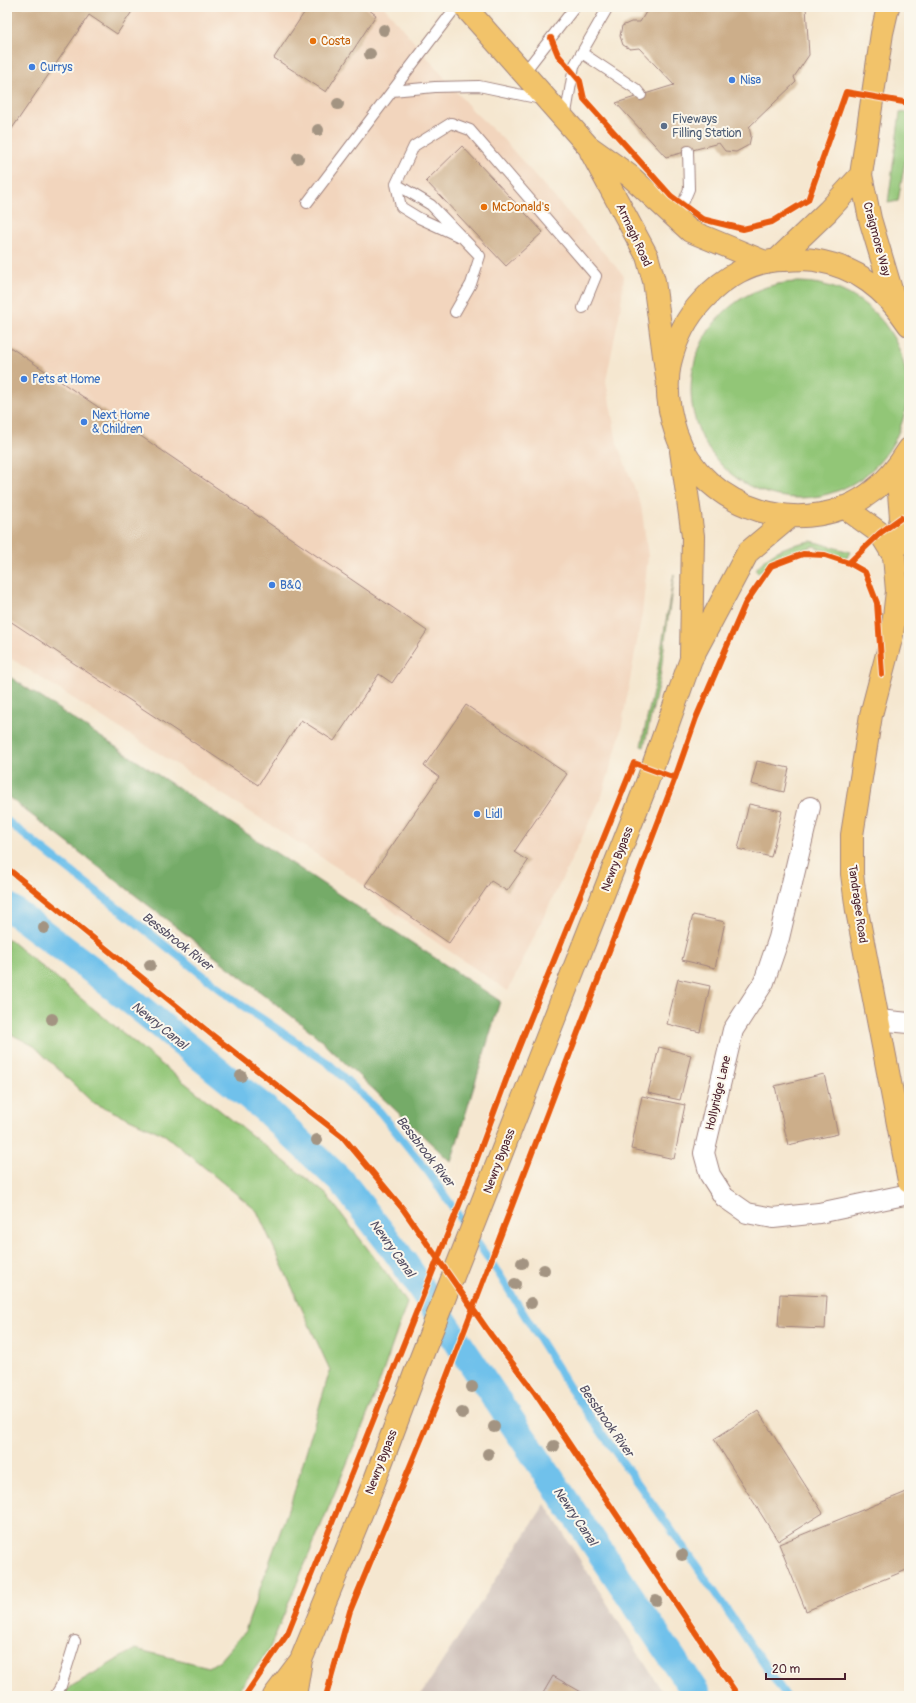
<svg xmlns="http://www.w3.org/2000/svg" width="916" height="1703" viewBox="0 0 916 1703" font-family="Pangolin,sans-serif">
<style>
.built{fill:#f2d5bd}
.industrial{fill:#cfc1ba}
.green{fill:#92c677;stroke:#6e7251}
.forest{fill:#75ab68;stroke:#60654a}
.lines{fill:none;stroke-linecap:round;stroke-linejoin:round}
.stream{stroke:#70c1eb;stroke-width:8}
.canal{stroke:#70c1eb;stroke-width:28}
.building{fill:#ccae8a}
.service-casing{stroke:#a0837e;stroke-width:12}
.minor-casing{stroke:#a0837e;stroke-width:22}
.primary-casing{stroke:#a0837e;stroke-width:24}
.trunk-casing{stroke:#a0837e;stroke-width:24}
.service{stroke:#fff;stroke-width:10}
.minor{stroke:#fff;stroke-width:20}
.primary{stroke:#f2c36a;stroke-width:22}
.trunk{stroke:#f2c36a;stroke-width:22}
.cycleway-casing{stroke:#fbf7ec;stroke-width:8}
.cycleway{stroke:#e8590c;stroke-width:6}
.tree{fill:#a39482}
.food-dot{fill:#e8710a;stroke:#fbf7ec;stroke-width:1.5}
.shop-dot{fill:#3f7fe0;stroke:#fbf7ec;stroke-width:1.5}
.service-dot{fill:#5c6f8a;stroke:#fbf7ec;stroke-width:1.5}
.labels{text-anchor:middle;stroke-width:4;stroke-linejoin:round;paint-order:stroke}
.food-label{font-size:12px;fill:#c56008;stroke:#fbf7ec;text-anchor:start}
.shop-label{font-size:12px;fill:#366cbe;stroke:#fbf7ec;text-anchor:start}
.service-label{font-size:12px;fill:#4e5e75;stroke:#fbf7ec;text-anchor:start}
.street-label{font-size:12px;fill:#4a1f2b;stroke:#fbf7ec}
.water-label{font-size:13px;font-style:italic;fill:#555065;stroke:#fbf7ec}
</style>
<rect width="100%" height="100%" fill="#fbf7ec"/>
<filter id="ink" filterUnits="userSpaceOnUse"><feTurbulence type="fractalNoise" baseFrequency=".025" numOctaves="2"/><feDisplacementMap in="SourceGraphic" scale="8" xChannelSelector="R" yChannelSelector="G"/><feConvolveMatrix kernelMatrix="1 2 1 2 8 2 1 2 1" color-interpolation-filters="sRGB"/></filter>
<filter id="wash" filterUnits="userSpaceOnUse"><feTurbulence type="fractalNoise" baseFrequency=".012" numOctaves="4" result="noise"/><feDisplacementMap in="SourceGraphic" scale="16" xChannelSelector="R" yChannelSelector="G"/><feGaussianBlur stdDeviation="0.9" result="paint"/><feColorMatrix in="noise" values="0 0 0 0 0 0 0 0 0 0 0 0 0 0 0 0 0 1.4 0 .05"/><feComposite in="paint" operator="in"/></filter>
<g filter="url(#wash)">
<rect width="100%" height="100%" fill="#f5e7d0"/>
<path class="built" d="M7,7H384L473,111L501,137L624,276L620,311L606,381L617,443L641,505L648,556L642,614L620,735L602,796L508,991L404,920L358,881L7,656Z"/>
<path class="industrial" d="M545,1504L665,1696H420Z"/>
<path class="green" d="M909,112V139L898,201L888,203L900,113Z
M691 390a108 108 0 1 1 216 0a108 108 0 1 1-216 0Z
M811,541L850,552L846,559L814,546L781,556L758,573L755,570C772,550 786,546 811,541Z
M674,574L660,677L644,747L641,746L657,674Z
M7,938L161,1064L326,1194L393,1282L407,1303L371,1406L269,1650L234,1696H55L135,1649L209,1667L220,1660L245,1631L294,1493L330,1370L257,1211L165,1135L92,1102L34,1046L7,1032Z"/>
<path class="forest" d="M7,675L500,1001L451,1162L312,1032L7,796Z"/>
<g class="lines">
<path class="stream" d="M7,821L237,1002L328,1063L380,1112L429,1173L499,1274L571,1390L687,1552L786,1696"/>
<path class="canal" d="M7,906L100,976L265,1109L343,1183L398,1254L698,1696"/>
</g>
<g id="blocks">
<path class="building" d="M7,7H135L117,34L89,15L7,136Z
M308,7H365L376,15L326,92L274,58Z
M649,7H806L809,55L794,77L796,82L749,127L751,136L749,145L736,152L725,151L719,143L666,157L616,103L674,85L639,48L630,49L623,45L620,36L622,26L631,22H640Z
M462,146L543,232L506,266L426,181Z
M7,345L427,631L392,683L379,674L334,741L301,720L258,785L7,619Z
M466,705L567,774L514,852L528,861L507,891L491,881L449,943L365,885L439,777L424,766Z
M757,761L789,768L784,792L751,784Z
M749,804L782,811L771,857L738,849Z
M693,915L725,922L715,968L682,960Z
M678,979L710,986L700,1032L667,1024Z
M659,1047L691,1055L680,1100L648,1093Z
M824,1074L838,1134L788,1145L775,1086Z
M642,1096L685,1105L674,1159L631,1149Z
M780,1294L827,1296L825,1329L778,1327Z
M758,1411L823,1513L778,1541L714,1439Z
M909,1491V1569L806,1611L779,1544Z
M553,1676L583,1693L581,1696L542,1695Z"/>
</g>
</g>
<g filter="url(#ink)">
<use href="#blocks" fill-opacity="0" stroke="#a0837e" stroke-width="1"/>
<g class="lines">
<g class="service-casing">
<path id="service" d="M582,53L636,89L641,95
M523,74L575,7
M392,91L435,87L479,86L541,99
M565,119L574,66L608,7
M396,184L401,207L419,218L458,236
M307,203L456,7
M676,220L689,189L688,151
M455,312L471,284L480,256L431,205L396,184L414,146L451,123L470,130L596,276L583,308
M55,1696L61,1686L75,1641"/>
</g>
<g class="minor-casing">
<path id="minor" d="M810,807L779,938L764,982L733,1030L704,1153L710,1175L724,1197L747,1213L773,1218L819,1213L909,1194
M878,1020L909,1023"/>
</g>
<g class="primary-casing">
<path id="primary" d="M465,7L588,146L630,176L690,231L765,262
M591,152L647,256L654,281L667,378"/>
</g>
<g class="trunk-casing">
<path id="trunk" d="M888,7L882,33L861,175L870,219L895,303
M777,260L828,211L861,175
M909,325C885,289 857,267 814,260C804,258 793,260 783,260C752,260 723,278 703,300C686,318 676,338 670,363C665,387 668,409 676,433C703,511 808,543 874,490C889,479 899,465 909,449
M681,451L693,536L691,656
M897,468L901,518L894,556L897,591L892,635L871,715L852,835V874L857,911L909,1181
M844,507L880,533L894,556
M274,1696L299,1663
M295,1696L301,1660L373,1485L415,1373L645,788L691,659L748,552L791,516"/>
</g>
<use href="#service" class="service"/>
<use href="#minor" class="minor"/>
<use href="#primary" class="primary"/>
<use href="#trunk" class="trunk"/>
<g class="cycleway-casing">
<path id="cycleway" d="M551,38L558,55L580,81L584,99L671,196L702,219L743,229L772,222L808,200L846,92L909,103
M849,563L880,533L901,518
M7,868L211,1034L343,1137L403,1209L491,1335L535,1393L738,1696
M245,1696L288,1633L466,1188L512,1064L634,763L675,778
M326,1696L350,1611L442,1389L675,778L696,718L745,604L771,566L803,554L825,555L849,563L865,572L877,603L882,674"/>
</g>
<use href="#cycleway" class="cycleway"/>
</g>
<g class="tree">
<circle cx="384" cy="30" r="6"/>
<circle cx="370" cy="54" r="6"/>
<circle cx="338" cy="104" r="6"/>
<circle cx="318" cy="130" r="6"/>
<circle cx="298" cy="158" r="6"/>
<circle cx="44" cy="928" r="6"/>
<circle cx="150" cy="965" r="6"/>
<circle cx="52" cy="1019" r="6"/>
<circle cx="241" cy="1076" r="6"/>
<circle cx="317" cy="1140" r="6"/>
<circle cx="522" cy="1263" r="6"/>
<circle cx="544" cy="1270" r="6"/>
<circle cx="515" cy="1284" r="6"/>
<circle cx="531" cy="1303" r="6"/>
<circle cx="472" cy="1387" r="6"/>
<circle cx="462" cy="1413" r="6"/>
<circle cx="494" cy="1427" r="6"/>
<circle cx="554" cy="1446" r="6"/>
<circle cx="488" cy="1454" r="6"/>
<circle cx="682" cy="1555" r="6"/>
<circle cx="656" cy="1600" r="6"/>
</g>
</g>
<g class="food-dot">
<circle cx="313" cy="41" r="4"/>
<circle cx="484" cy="207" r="4"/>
</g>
<g class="shop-dot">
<circle cx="32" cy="67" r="4"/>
<circle cx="732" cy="80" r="4"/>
<circle cx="24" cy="379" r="4"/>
<circle cx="84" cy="422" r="4"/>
<circle cx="272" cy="585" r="4"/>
<circle cx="477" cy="814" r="4"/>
</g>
<circle class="service-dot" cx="664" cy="126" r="4"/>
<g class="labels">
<g class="food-label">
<text x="321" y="45">Costa</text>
<text x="492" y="211">McDonald's</text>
</g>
<g class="shop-label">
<text x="40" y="71">Currys</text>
<text x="740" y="84">Nisa</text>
<text x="32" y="383">Pets at Home</text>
<text x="92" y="419">Next Home<tspan x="92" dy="14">&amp; Children</tspan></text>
<text x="280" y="589">B&amp;Q</text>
<text x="485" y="818">Lidl</text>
</g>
<g class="service-label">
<text x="672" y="123">Fiveways<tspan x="672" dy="14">Filling Station</tspan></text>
</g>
<g class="street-label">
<text transform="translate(634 235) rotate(65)" y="4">Armagh Road</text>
<text transform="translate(877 239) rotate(75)" y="4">Craigmore Way</text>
<text transform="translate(617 859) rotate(-69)" y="4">Newry Bypass</text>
<text transform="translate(858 904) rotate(82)" y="4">Tandragee Road</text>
<text transform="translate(718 1093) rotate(-77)" y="4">Hollyridge Lane</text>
<text transform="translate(499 1161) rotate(-69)" y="4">Newry Bypass</text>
<text transform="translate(381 1462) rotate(-69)" y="4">Newry Bypass</text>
</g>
<g class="water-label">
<text transform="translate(178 941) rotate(38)" y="5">Bessbrook River</text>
<text transform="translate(160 1025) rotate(39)" y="5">Newry Canal</text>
<text transform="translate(426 1151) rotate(52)" y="5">Bessbrook River</text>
<text transform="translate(393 1248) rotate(54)" y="5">Newry Canal</text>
<text transform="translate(607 1420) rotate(55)" y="5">Bessbrook River</text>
<text transform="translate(576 1516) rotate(56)" y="5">Newry Canal</text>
</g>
</g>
<rect width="916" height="1703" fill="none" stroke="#fbf7ec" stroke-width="24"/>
<path d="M766 1673v6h79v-6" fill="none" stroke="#4a1f2b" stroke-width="2"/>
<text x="772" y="1673" font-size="12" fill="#4a1f2b" stroke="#fbf7ec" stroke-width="3" paint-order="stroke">20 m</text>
</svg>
